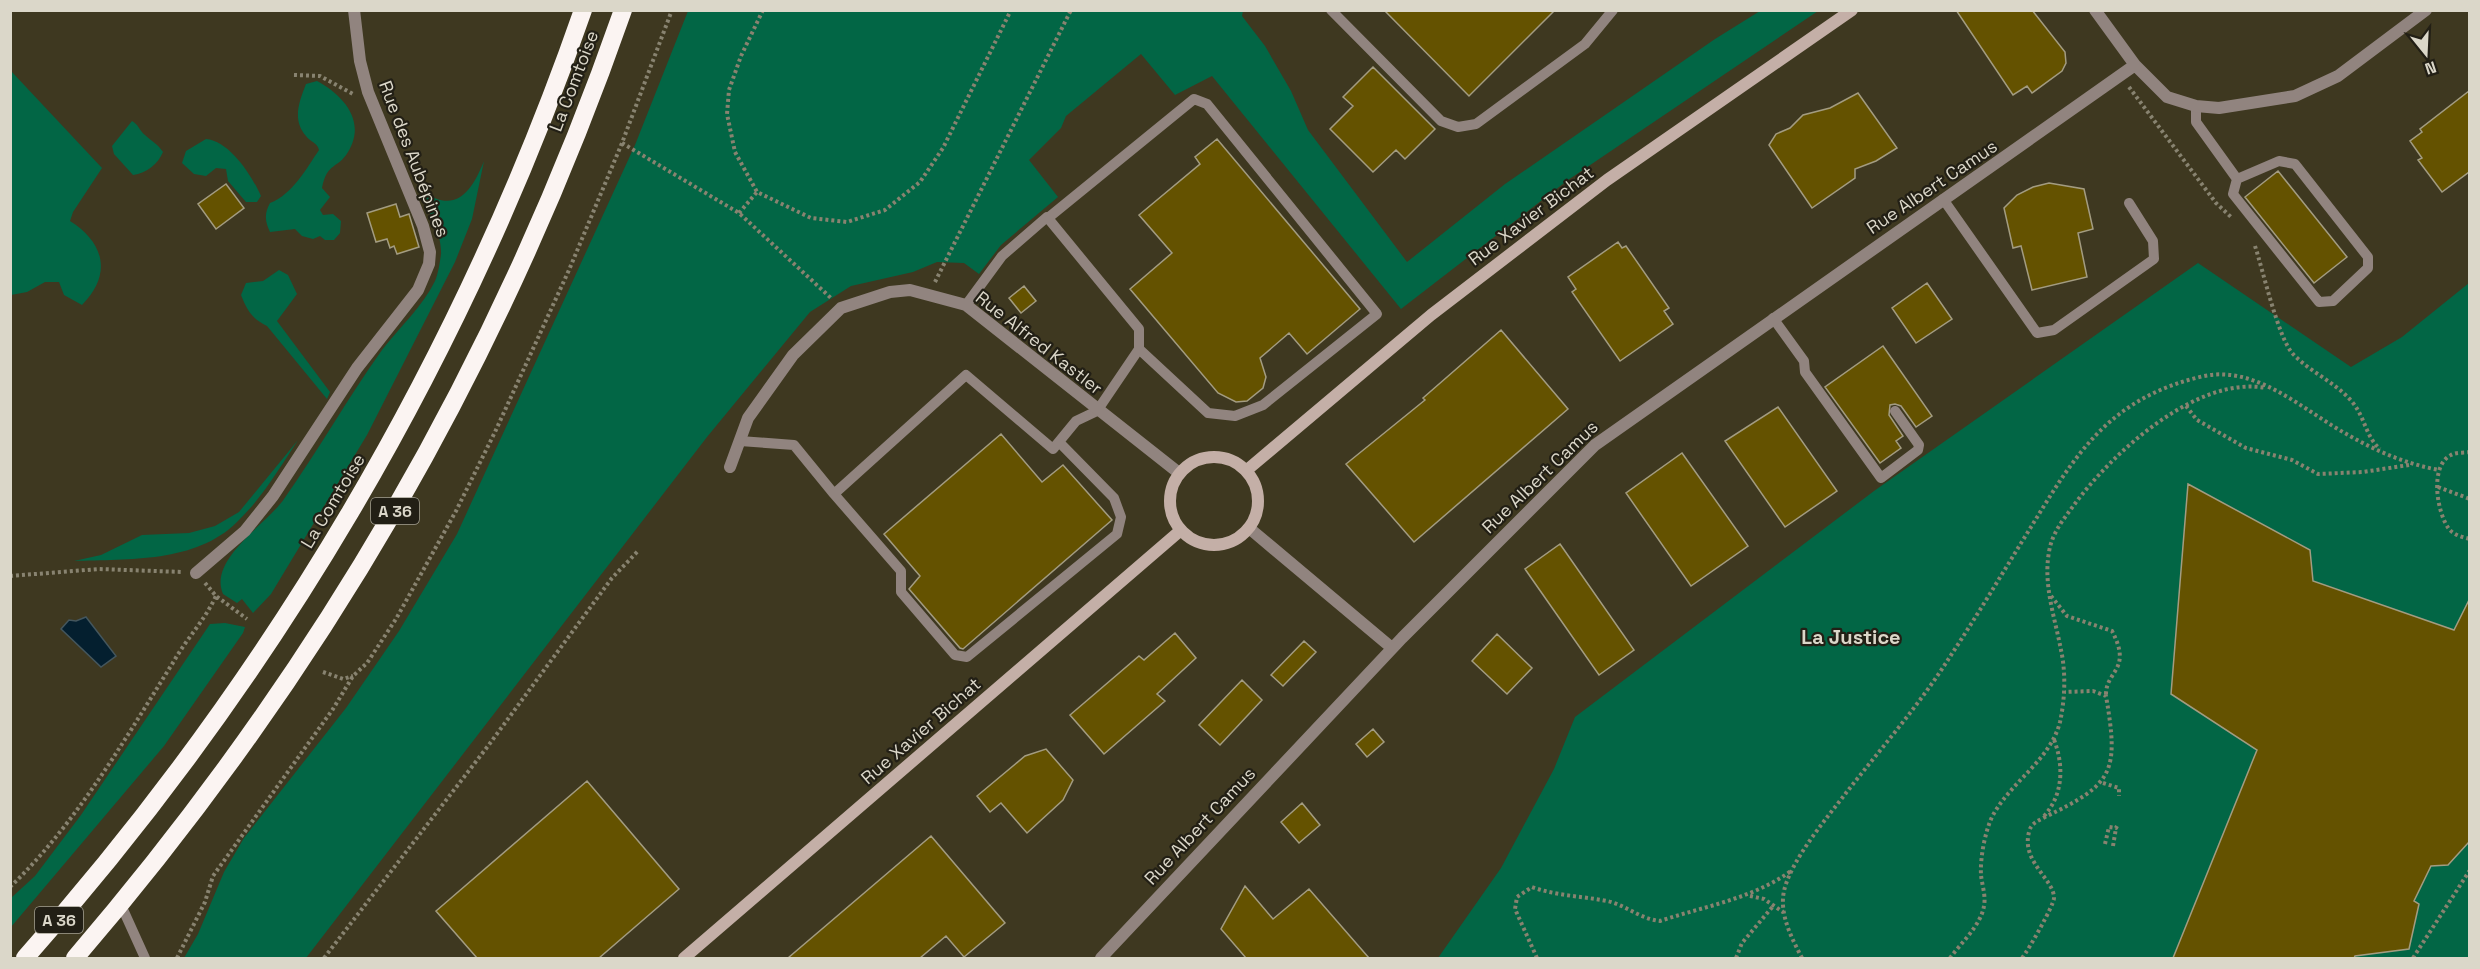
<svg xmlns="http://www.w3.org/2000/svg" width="2480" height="969" viewBox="0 0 2480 969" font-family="'Space Grotesk',sans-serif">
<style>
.green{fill:#026645}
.water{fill:#041f2f;stroke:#44565d;stroke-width:1.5}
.building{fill:#645200;stroke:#a39c81;stroke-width:1.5}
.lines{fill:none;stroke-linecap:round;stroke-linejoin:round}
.path{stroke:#888370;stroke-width:4;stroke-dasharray:3 3;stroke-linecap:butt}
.service{stroke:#91847f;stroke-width:10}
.minor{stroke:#91847f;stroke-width:12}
.secondary{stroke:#c4afa7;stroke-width:12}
.motorway{stroke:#fbf4f2;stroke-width:18}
.labels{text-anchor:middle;stroke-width:4.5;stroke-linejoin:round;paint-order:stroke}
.shield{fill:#221f15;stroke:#a4a093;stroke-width:1.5}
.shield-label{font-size:16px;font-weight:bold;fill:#dbd7c9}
.street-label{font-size:18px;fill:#dbd7c9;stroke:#221f15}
.neighbourhood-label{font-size:20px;font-weight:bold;fill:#dbd7c9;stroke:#221f15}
</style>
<rect width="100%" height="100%" fill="#3e3820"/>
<path class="green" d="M688,11H1243L1242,16L1265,46L1291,91L1308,130L1407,262L1505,184L1715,39L1760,11H1818L1568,180L1401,309L1212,76L1175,95L1141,54L1066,116L1061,128L1029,160L1058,197L1001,245L979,274L964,263L937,262L913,272L851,286L810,312L707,437L306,958H184L198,934L224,872L244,838L346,708L399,631L457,534L635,145Z
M11,71L102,168L73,212L70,221C105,243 112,275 82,305L64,295L59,282H45L27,292L11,295Z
M317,81C343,95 367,121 348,152C338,169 327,162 322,188L330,197L320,210L323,215L333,214L341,221L340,233L334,240H325L320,236L313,239L302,236L295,229L270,232C265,221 264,214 270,203C293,194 306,169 319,150C317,142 310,142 306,136C292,120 299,102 306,84Z
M132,121C139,125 139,130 145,135C152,142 157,143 163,152C158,164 147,173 133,175L114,154L112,146Z
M206,139C230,141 252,176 261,196L257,202H246L228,181L226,169L216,168L206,176L194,174L182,163L186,151Z
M484,161L472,219L455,262L367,435L271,594L253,613L242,599L237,603L223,594C208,559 267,524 284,499C318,451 347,399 382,350C399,328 423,306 435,281C438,274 440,262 441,254C442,231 427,212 421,190C455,215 471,193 484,161Z
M2198,263L2351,367L2402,337L2469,283V958H1438L1501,868L1554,769L1575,717L1874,491Z
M279,270L288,275L297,294L277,321L330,392L327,399L267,326C252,319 247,310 241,295L246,283L263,281Z
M298,440C279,469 262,498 237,522C196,563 128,559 74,561L101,555L142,535L189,533L215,526L239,512Z
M225,623L245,627L243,633L164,746L11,927V898L35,876L81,815L210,624Z"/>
<path class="water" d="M86,617L116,656L101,667L61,629L69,620L76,621Z"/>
<path class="building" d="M1384,10H1555L1469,96Z
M1956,10H2032L2065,52L2066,63L2062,71L2032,93L2027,86L2013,95Z
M1373,67L1435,129L1405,159L1396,150L1373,172L1330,129L1353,106L1343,97Z
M2469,91V172L2442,192L2418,160L2422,158L2410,141L2422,132L2420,129Z
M1858,93L1897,148L1876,161L1855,169V178L1812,208L1769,145L1776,134L1790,128L1803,115L1830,108Z
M1217,139L1360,309L1307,354L1289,333L1260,358L1266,377L1263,388L1247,401L1236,402L1218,393L1130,289L1172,253L1139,215L1200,164L1195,157Z
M2278,171L2347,257L2314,283L2245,197Z
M2049,183L2084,189L2093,229L2078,233L2087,277L2032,290L2021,246L2013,248L2004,208L2017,195L2033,187Z
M226,184L244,208L216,229L198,204Z
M396,204L400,217L409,214L419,247L397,254L394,246L390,248L387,239L376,242L367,213Z
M1618,242L1622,248L1626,246L1669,308L1664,311L1673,324L1620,361L1572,292L1576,289L1568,277Z
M1927,283L1952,319L1916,343L1892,308Z
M1024,286L1036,301L1021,313L1009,298Z
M1501,330L1568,409L1414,542L1346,464L1425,400L1423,398Z
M1883,346L1932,416L1916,427L1901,406L1895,404L1890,405L1889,415L1903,436L1896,441L1901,448L1880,463L1825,387Z
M1778,407L1837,491L1785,527L1725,441Z
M1001,434L1042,482L1063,465L1112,520L963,649L960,648L909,589L920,576L884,534Z
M1682,453L1748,546L1691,586L1626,493Z
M2188,484L2310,550L2313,581L2454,630L2469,600V842L2448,865L2431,866L2414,901L2419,904L2409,949L2355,956L2354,958H2173L2257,750L2171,694Z
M1560,544L1634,650L1599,675L1525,569Z
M1175,633L1196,658L1157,694L1165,701L1104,754L1070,715L1139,656L1144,660Z
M1497,634L1532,668L1507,694L1472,661Z
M1304,641L1316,652L1283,686L1271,675Z
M1242,680L1262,700L1220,745L1199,725Z
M1373,729L1384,742L1367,757L1356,744Z
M1046,749L1073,780L1063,800L1027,833L1001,803L990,812L977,796L1025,756Z
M587,781L679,889L599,958H477L436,911Z
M1302,803L1320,825L1299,843L1281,822Z
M931,836L1005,923L964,957L946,936L920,958H788Z
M1245,886L1273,919L1309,889L1369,958H1246L1221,929Z"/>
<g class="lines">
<path class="path" d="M763,10L741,56L729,90L727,114L735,152L757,192L811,218L847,222L885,210L920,182L943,148L1011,10
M294,75L320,76L353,94
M2129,87L2216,203L2231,217
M622,143L739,213L832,299
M739,213L757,192
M2255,246C2263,270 2278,338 2293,354C2311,373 2336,382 2353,403C2365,418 2366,437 2380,449
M935,282L1071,10
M2186,406L2197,420L2246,448L2292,460L2318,474L2363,472L2409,465
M2470,452C2464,453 2456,452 2451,455C2429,466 2437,513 2449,529C2454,535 2462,537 2470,539
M2438,487L2470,499
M10,576L99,569L183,572
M205,583L216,596L247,619
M2051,596L2067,616L2112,631C2133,671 2105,670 2106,696
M323,672L343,679L353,676
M2103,783L2119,788V796
M2044,816C2064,794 2064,764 2053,737
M2105,844L2109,827L2116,828L2117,826
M2113,846L2116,828
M10,887C77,823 125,739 174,661C187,638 205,620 216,596
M1750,896L1764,899L1783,912
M177,958L205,902L213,876L333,709L353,676L367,663L396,619L456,511L495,432L569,270L622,143L672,10
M324,958L488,746L612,578L639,550
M1537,958L1515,909L1517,897L1532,887C1557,896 1581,896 1607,901C1626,905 1640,919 1660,921C1705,906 1752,899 1791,871
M1736,958L1742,943L1774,905
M1802,958C1792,939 1779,914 1784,891C1791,860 1826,819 1846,793C1882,747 1922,702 1953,652C1980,611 2005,569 2031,527C2052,493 2073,457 2102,429C2131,401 2164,385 2204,376C2258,365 2305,412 2350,436C2378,452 2407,464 2439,470
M1950,958C1961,943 1981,925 1984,906C1986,896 1982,885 1981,875C1980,858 1985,832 1992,817C2010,782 2050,761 2060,722C2065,699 2066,673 2061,650C2055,618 2043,585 2049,552C2052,533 2063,520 2074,505C2112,453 2197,375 2266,388
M2022,958C2028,951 2054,905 2054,898C2054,879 2021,862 2029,832C2031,823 2038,821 2045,817C2114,784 2119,772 2106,696L2093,691L2065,692
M2413,958L2470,870"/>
<path class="service" d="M1331,10L1441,121L1458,127L1476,124L1585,44L1613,10
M2196,106V122L2237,179
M2279,161L2295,164L2368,257V268L2333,301L2319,302L2233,194L2237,179Z
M1943,199L2037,333L2054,330L2154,259L2153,241L2129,203
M966,305L1002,256L1047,217L1139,329V349L1208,413L1235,416L1263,405L1377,314L1207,104L1194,99L1048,218
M1773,318L1804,361L1805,372L1881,478L1918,450L1919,445L1895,411
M740,441L794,445L834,494
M1059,442L1114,498L1121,517L1117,534L967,657L955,655L901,592V571L834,494L966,375L1053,449L1076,421L1097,411L1139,349
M121,905L145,958"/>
<path class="minor" d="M2095,10L2135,65L2167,97L2196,106L2219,108L2295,96L2338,76L2426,10
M730,467L748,418L793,355L841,308L890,292L910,290L966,305L1179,473
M1249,528L1392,648
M196,573L245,531L273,496L357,368L418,290L429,264L430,252L423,226L368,92L360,61L354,10
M1101,958L1402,638L1595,445L2135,65"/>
<path class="secondary" d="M1170 501a44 44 0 1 1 88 0a44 44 0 1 1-88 0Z
M1247,470L1431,315L1607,180L1852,10
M684,958L1181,530"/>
<path class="motorway" d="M25,958C271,681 461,361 583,10
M75,958C319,674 499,365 623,10"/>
</g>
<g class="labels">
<g class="shield">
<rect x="371" y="498" width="48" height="26" rx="4.5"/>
<rect x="35" y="907" width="48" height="26" rx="4.5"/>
</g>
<g class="shield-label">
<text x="395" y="517">A 36</text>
<text x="59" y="926">A 36</text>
</g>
<g class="street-label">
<text transform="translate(574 81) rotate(-69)" y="6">La Comtoise</text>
<text transform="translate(414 159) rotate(69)" y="6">Rue des Aubépines</text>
<text transform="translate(1932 187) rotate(-34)" y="6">Rue Albert Camus</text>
<text transform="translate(1531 216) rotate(-37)" y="6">Rue Xavier Bichat</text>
<text transform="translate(1039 343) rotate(38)" y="6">Rue Alfred Kastler</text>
<text transform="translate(1540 477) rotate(-44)" y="6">Rue Albert Camus</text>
<text transform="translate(333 501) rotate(-59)" y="6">La Comtoise</text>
<text transform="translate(921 731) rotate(-41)" y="6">Rue Xavier Bichat</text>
<text transform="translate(1200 826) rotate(-47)" y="6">Rue Albert Camus</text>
</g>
<g class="neighbourhood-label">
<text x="1851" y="644">La Justice</text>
</g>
</g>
<rect width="2480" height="969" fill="none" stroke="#dbd7c9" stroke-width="24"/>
<g transform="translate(2426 54) rotate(162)" stroke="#221f15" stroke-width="4.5" paint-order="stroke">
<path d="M0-4.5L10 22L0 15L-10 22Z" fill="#dbd7c9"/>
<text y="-9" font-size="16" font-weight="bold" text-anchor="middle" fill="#dbd7c9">N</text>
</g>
</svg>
